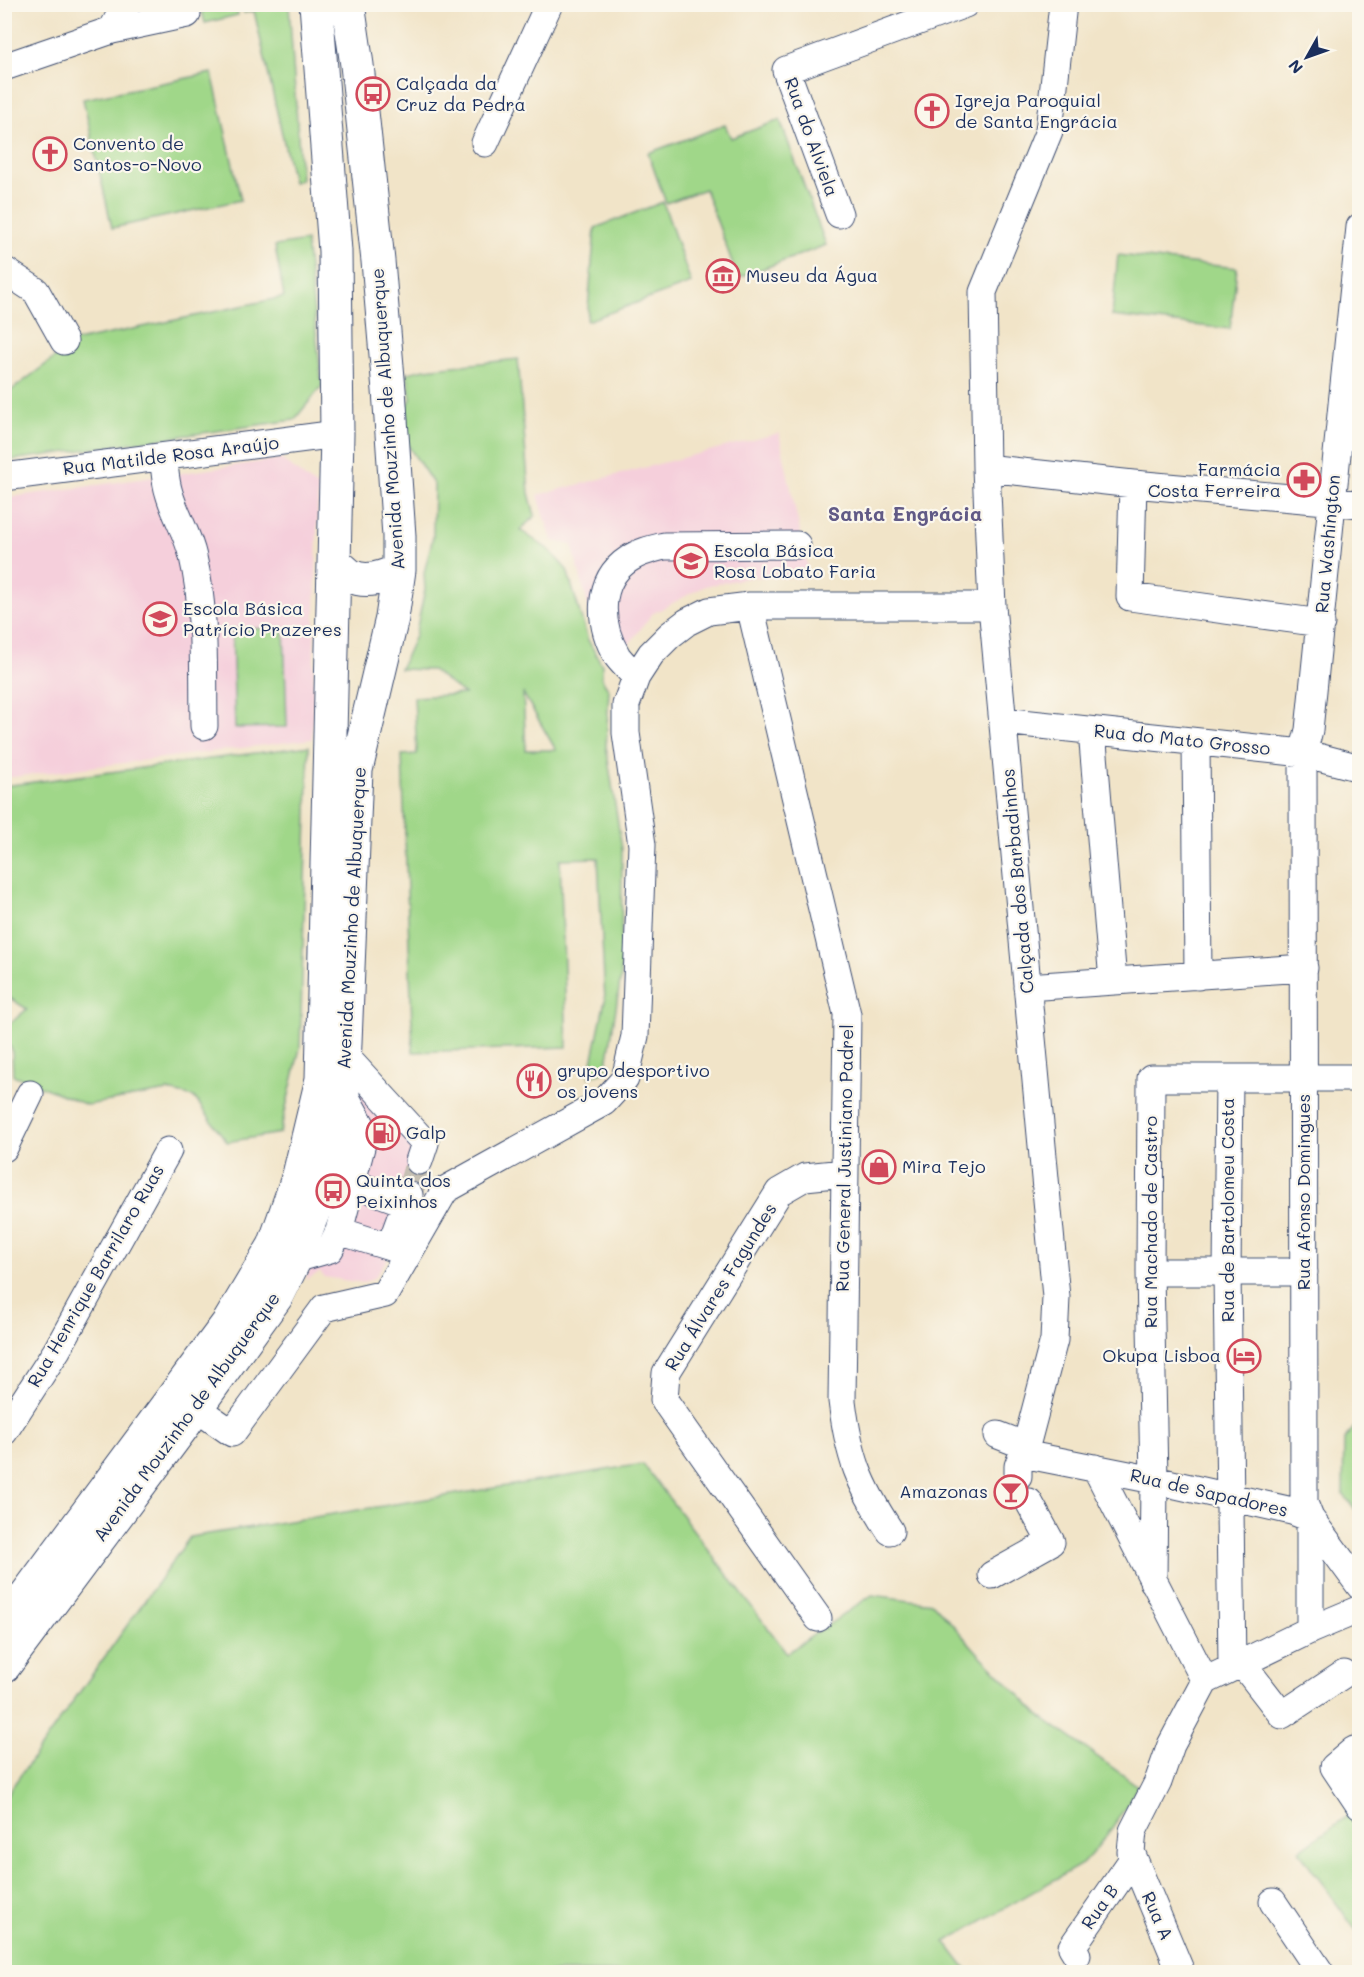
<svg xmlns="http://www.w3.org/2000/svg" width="1364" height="1977" viewBox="0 0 1364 1977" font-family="Mali,sans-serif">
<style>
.built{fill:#f5cfdb}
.green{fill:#a0d789;stroke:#5e8374;stroke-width:1.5;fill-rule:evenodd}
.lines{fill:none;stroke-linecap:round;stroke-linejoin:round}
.minor-tunnel{stroke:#c6c0b3;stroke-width:27;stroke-dasharray:27 14;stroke-linecap:butt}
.minor-casing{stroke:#3b4a6e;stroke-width:29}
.major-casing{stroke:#3b4a6e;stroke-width:35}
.minor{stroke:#fff;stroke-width:27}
.major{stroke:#fff;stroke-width:33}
.labels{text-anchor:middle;stroke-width:4.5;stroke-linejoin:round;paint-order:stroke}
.poi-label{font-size:18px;fill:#1b2f5e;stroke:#fbf7ec;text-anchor:start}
.street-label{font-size:18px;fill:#1b2f5e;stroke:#fbf7ec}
.neighbourhood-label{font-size:20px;font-weight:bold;fill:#615a86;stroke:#fbf7ec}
</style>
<rect width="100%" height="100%" fill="#fbf7ec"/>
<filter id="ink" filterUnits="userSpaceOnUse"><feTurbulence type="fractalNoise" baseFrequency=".0167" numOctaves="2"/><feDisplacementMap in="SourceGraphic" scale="12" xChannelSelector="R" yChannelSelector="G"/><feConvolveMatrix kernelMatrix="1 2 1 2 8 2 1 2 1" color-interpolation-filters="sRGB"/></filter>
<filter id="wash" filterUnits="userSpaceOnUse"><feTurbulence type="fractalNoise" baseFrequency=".008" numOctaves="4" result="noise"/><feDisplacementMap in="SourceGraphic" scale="24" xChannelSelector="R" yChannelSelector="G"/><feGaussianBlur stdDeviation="1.35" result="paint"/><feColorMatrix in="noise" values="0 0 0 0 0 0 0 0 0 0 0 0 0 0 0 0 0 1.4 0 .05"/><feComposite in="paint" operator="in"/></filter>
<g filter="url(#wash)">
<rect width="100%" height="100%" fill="#f1e4c8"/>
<path class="built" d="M779,433L810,578L753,577L705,586L652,614L627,647L592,621L572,545L552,541L538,495Z
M281,459L318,488L312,739L5,778L4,498Z
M356,975L364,996L362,1059L432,1151L405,1232L375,1277L363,1283L324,1277L320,1272L306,1280L317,1243Z"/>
<path class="green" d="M200,5H237L238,15L205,23Z
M242,5H289L301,180L293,182L254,11L244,13Z
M212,73L241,200L112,228L83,99Z
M780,120L826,245L738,278L705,189L666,203L648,153L725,125L731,138Z
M663,202L691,283L587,321L595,228Z
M306,241L322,386L294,420L5,461V395L77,341L284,297L275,246Z
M1118,255L1237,268L1230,329L1112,316Z
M518,359L529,493L535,516L520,530L549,550L567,570L588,640L602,665V679L609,690L606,746L622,849L621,976L606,1071L589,1077L605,1000L598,858L560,859L567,1047L413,1052L402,755L417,754L414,697L464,694L432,670L400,669L415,636L425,590L424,573L433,537L434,485L407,444L405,411L411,399L407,373L425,369ZM523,693L556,750H526Z
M284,628L287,727L235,728L232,629Z
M309,746L300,1048L280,1133L227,1142L194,1097L168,1091L87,1105L13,1075L12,1049L5,1041V1028L27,1009L5,995L4,786Z
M1359,1422V1514L1343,1494L1344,1439Z
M643,1464L787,1653L872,1595L933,1603L979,1654L1039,1715L1138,1786C1121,1816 1106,1839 1082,1864L945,1942L968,1972H5V1797L190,1537Z
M1352,1813L1359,1823V1935L1299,1851Z"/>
</g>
<g filter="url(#ink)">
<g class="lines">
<path class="minor-tunnel" d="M409,1195L419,1161"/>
<g class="minor-casing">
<path id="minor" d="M112,30L187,14
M4,67L112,30L126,4
M485,143L549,4
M839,214L786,70L965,4
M4,270L36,291L64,341
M163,457C165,468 165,481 169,493C175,515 188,534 193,557C206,612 203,670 204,726
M986,468L1133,484L1360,504
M4,477L337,434
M1133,484L1130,597L1321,623
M750,606L847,1014L842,1401C849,1457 859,1484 890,1531
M636,677C630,670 622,663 617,656C599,626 595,581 629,559C639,552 652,549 664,546L797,545
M1003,721L1303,753L1360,768
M1092,731L1113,981
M1196,742L1198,976
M1027,987L1304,968
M346,1057L425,1143L419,1161
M1229,1078L1227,1272L1232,1666
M4,1148L30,1094
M352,1183L406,1203
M339,1231L390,1247L409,1195
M295,1259L330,1249L339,1231L365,1132L343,1092
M1150,1272H1304
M196,1408L232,1433L324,1308L385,1294L445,1190L604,1102L625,1079L635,1036L642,845L626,733V705L636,677L651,654L670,635L687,622L709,611L750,606H992
M4,1432L57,1350L168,1151
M998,1435L1026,1446
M1023,1454L1154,1480L1292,1511L1310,1518L1360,1586
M1096,1468L1205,1681
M1018,1476V1466L1026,1446L1054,1340L1056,1297L992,606L986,468L983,292L1049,131L1063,4
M992,1575L1051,1542L1029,1502
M1153,1581L1154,1480L1150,1272L1151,1078H1360
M818,1618L664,1400L666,1373L779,1192L805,1177L844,1173
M1310,1630V1518L1304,1503L1303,753L1309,730L1360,227
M1241,1662L1282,1715L1344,1674
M1360,1758L1354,1750L1334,1767L1360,1806
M1273,1902L1320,1972
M1077,1955L1072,1947L1133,1859
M1181,1972L1131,1852L1133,1831L1158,1782L1171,1745L1205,1681L1310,1630L1360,1609"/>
</g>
<g class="major-casing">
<path id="major" d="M336,564C341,567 346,573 351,576C367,584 385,577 399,570
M4,1625L229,1322L274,1246L299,1175L322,1079L337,434L335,251L316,4
M4,1666L184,1425L276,1297L295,1259L323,1187L343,1092L356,770L392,618L399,570V536L389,390L378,261L357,65L348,4"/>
</g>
<use href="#minor" class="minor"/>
<use href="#major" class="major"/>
</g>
</g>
<defs>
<g id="bus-ring" transform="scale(1.725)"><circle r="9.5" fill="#fbf7ec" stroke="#d1495b" stroke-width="1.5"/><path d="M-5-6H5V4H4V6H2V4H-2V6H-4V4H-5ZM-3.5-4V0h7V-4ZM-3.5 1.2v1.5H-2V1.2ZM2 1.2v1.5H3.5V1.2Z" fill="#d1495b"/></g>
<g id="church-ring" transform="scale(1.725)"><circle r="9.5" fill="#fbf7ec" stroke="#d1495b" stroke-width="1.5"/><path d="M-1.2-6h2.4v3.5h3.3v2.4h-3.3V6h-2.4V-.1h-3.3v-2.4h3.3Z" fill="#d1495b"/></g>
<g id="museum-ring" transform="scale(1.725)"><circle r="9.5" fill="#fbf7ec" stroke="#d1495b" stroke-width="1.5"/><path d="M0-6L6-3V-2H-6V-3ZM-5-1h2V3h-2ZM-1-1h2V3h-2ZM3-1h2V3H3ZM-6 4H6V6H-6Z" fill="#d1495b"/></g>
<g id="pharmacy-ring" transform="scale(1.725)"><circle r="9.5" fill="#fbf7ec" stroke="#d1495b" stroke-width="1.5"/><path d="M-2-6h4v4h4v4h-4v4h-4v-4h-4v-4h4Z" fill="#d1495b"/></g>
<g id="school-ring" transform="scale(1.725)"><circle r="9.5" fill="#fbf7ec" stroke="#d1495b" stroke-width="1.5"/><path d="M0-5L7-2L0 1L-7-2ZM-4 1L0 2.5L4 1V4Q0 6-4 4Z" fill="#d1495b"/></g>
<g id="restaurant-ring" transform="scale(1.725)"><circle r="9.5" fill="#fbf7ec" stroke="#d1495b" stroke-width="1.5"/><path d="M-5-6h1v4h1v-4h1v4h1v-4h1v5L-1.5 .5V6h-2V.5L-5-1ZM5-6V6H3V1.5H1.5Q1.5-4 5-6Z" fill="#d1495b"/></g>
<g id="fuel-ring" transform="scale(1.725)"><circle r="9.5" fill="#fbf7ec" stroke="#d1495b" stroke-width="1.5"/><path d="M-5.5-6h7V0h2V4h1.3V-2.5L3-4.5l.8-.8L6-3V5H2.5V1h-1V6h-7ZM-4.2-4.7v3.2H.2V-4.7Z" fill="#d1495b"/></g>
<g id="shop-ring" transform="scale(1.725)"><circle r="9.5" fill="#fbf7ec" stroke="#d1495b" stroke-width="1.5"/><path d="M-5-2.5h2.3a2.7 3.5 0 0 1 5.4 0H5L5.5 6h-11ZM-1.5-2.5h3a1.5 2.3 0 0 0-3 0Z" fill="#d1495b"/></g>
<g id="hotel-ring" transform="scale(1.725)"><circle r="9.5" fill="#fbf7ec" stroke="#d1495b" stroke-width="1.5"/><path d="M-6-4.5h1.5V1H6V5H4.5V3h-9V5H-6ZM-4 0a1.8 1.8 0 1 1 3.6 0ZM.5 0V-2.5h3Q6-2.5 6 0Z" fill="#d1495b"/></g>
<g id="bar-ring" transform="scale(1.725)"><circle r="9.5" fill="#fbf7ec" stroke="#d1495b" stroke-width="1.5"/><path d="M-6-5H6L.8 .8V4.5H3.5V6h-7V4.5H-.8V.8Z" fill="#d1495b"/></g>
</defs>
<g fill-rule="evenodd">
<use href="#bus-ring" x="373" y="94"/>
<use href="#church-ring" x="932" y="111"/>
<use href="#church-ring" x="50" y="154"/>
<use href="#museum-ring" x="723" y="276"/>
<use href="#pharmacy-ring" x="1304" y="480"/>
<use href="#school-ring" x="691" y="561"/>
<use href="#school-ring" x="160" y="619"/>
<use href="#restaurant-ring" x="534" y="1081"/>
<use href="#fuel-ring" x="383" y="1133"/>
<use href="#shop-ring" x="879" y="1167"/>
<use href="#bus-ring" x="333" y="1191"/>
<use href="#hotel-ring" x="1244" y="1356"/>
<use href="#bar-ring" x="1011" y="1492"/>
</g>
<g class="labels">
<g class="poi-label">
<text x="396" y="90">Calçada da<tspan x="396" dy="21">Cruz da Pedra</tspan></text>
<text x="955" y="107">Igreja Paroquial<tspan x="955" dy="21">de Santa Engrácia</tspan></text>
<text x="73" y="150">Convento de<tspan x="73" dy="21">Santos-o-Novo</tspan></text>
<text x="746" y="282">Museu da Água</text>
<text x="1281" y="476" text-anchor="end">Farmácia<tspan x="1281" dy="21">Costa Ferreira</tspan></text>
<text x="714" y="557">Escola Básica<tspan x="714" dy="21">Rosa Lobato Faria</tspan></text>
<text x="183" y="615">Escola Básica<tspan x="183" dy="21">Patrício Prazeres</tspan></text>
<text x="557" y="1077">grupo desportivo<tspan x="557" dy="21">os jovens</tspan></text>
<text x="406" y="1139">Galp</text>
<text x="902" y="1173">Mira Tejo</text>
<text x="356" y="1187">Quinta dos<tspan x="356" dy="21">Peixinhos</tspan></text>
<text x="1221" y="1362" text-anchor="end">Okupa Lisboa</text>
<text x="988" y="1498" text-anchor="end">Amazonas</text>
</g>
<g class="street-label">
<text transform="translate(811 137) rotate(70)" y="6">Rua do Alviela</text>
<text transform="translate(388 419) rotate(-94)" y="6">Avenida Mouzinho de Albuquerque</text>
<text transform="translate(171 456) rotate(-7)" y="6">Rua Matilde Rosa Araújo</text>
<text transform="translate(1328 544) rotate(-85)" y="6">Rua Washington</text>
<text transform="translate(1182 740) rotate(6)" y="6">Rua do Mato Grosso</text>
<text transform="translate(1018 881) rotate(-95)" y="6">Calçada dos Barbadinhos</text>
<text transform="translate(352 918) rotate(-87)" y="6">Avenida Mouzinho de Albuquerque</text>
<text transform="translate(845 1158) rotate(-89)" y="6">Rua General Justiniano Padrel</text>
<text transform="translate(1304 1192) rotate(-90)" y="6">Rua Afonso Domingues</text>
<text transform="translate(1228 1210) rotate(-90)" y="6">Rua de Bartolomeu Costa</text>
<text transform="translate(1151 1222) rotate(-90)" y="6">Rua Machado de Castro</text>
<text transform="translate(96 1276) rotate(-60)" y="6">Rua Henrique Barrilaro Ruas</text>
<text transform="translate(721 1287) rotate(-58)" y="6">Rua Álvares Fagundes</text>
<text transform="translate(187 1417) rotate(-54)" y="6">Avenida Mouzinho de Albuquerque</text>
<text transform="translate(1209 1493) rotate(13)" y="6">Rua de Sapadores</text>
<text transform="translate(1100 1907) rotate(-55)" y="6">Rua B</text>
<text transform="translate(1157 1916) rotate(66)" y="6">Rua A</text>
</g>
<g class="neighbourhood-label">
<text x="905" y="521">Santa Engrácia</text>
</g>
</g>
<rect width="1364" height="1977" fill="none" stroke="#fbf7ec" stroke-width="24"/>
<g transform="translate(1307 57) rotate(230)" stroke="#fbf7ec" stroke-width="4.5" paint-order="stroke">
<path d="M0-4.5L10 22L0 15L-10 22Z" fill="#1b2f5e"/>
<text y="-9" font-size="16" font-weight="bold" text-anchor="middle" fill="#1b2f5e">N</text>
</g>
</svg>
